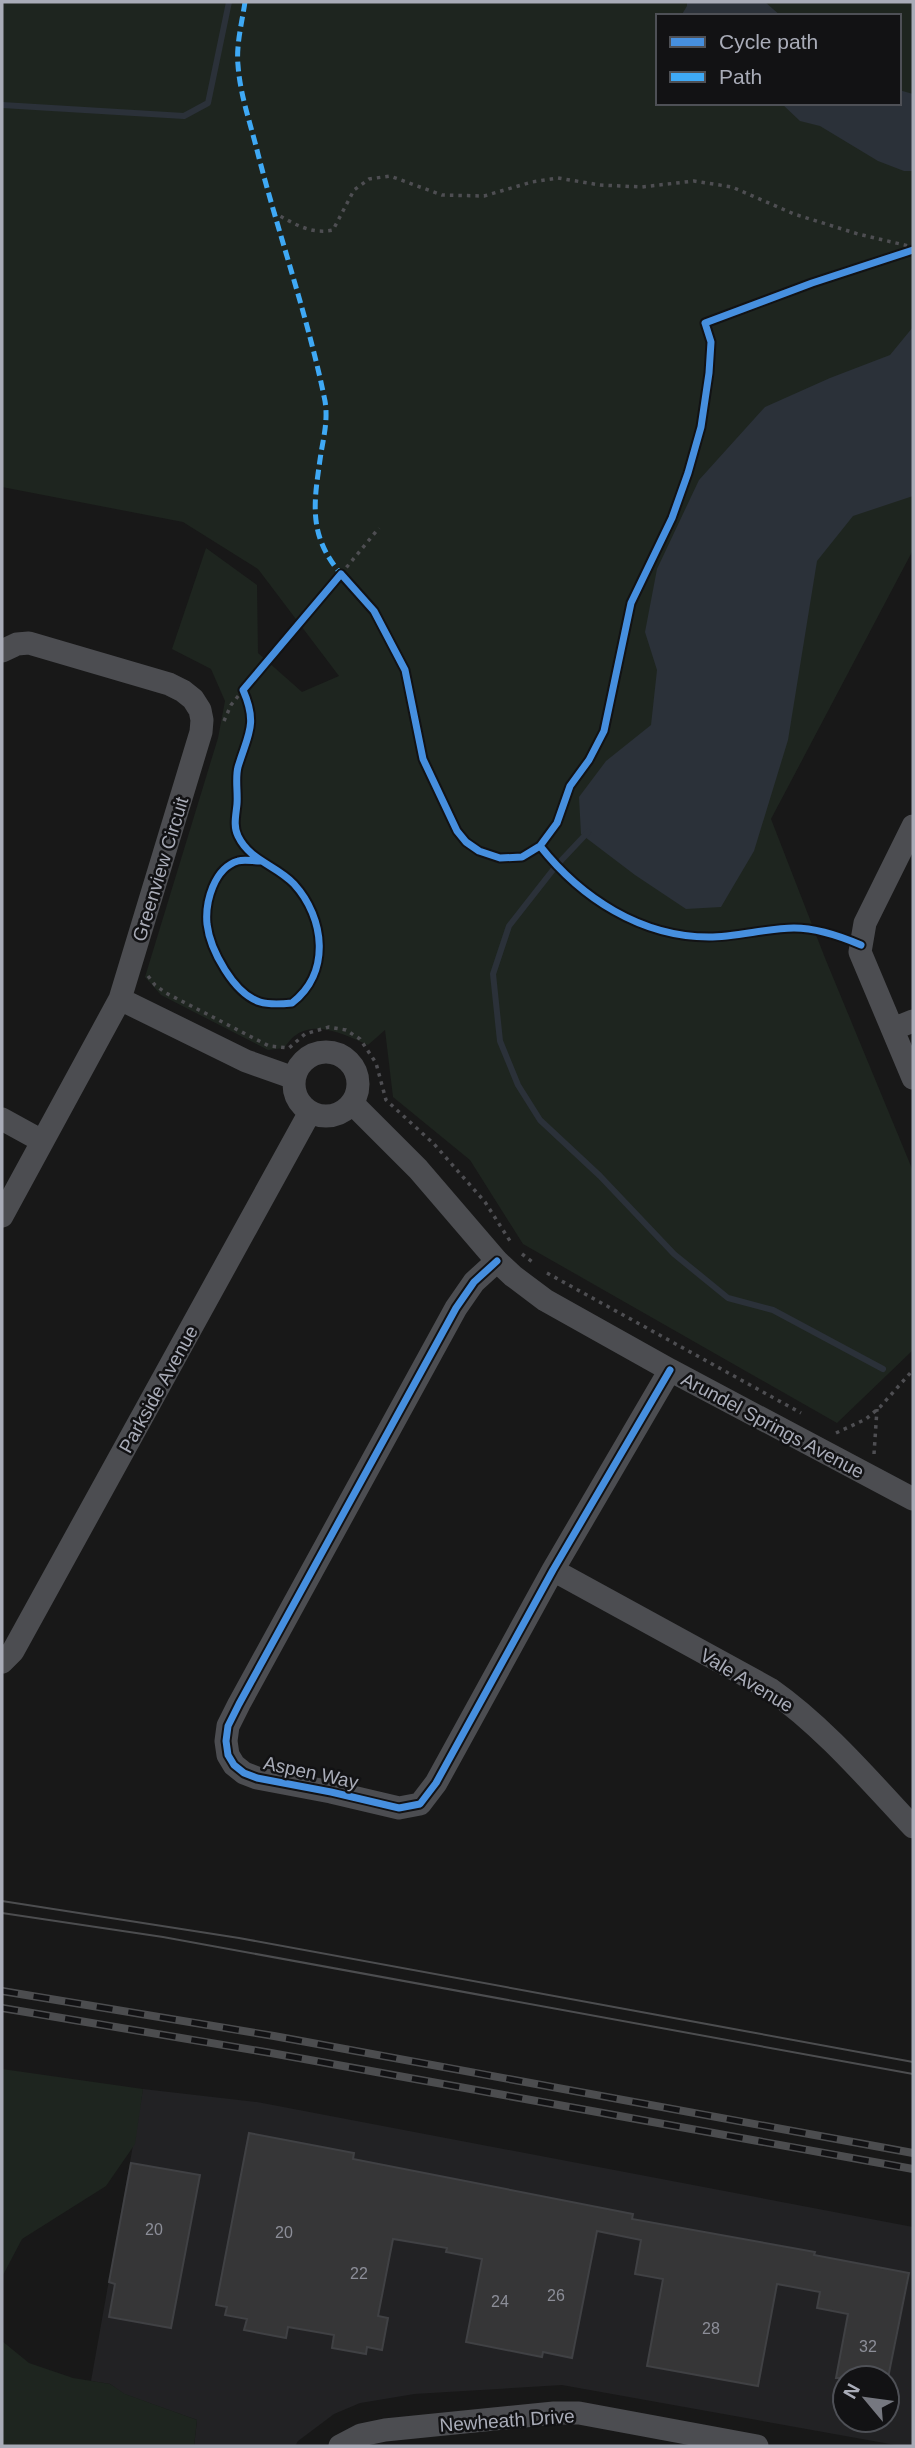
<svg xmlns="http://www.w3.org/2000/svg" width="915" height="2448" viewBox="0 0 915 2448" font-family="Arial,sans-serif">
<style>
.built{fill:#222224;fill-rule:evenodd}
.green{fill:#1e251f;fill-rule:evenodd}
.water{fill:#2b3139}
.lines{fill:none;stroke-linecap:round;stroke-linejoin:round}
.stream{stroke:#2b3139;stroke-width:6}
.building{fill:#363637;stroke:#404144;stroke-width:2}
.path{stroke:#4e4e52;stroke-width:3.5;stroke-dasharray:3.5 5;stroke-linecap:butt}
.street{stroke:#4c4d51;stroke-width:23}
.tram{stroke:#4c4d4f;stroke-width:2}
.rail-casing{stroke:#4c4d4f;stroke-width:8}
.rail{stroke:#121214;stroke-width:5;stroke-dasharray:16;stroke-linecap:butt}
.quiet{stroke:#3fa9f5;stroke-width:5;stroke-dasharray:10 5;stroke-linecap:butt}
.cycleway-casing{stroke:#121214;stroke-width:11}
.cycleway{stroke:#468fdf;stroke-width:7}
.labels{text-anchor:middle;stroke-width:5;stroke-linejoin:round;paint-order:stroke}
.number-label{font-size:16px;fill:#8c8e98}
.street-label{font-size:19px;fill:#a9acb8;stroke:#121214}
</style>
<rect width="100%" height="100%" fill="#181818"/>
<path class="built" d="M143,2089L257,2102L913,2227V2446H901L562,2385L414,2394L360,2403L334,2414L298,2441L295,2446H194L197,2420L124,2394L110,2384L91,2381ZM845,2378H887V2420H845Z"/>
<path class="green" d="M2,2H913V550L771,819L825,958L913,1171V1350L837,1423L523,1244L470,1160L393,1097L385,1030L368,1045C347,1036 318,1020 296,1035C291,1038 287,1044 284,1048L268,1050L161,995L145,977L218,738L225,701L211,669L172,649L206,548L257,585L258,653L302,692L339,676L258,569L183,522L2,487ZM658,16H899V103H658Z
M2,2069L143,2089L135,2144L106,2186L22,2239L2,2277Z
M2,2341L29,2363L73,2378L110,2384L125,2394L197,2420L194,2446H2Z"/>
<path class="water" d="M687,2H765L781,16H681L687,6Z
M899,90L913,94V171H904L878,161L820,126L800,121L781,103H899Z
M913,327V496L853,516L817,561L788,740L754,851L721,907L686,909L635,875L581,834L579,797L606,761L651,725L657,670L645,632L657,569L699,480L765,407L830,378L890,355Z"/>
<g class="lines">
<path class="stream" d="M2,105L184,116L208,103L229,2
M588,832L556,866L509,926L493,974L500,1041L518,1085L540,1120L600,1176L674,1254L728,1298L773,1310L883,1369"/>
</g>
<path class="building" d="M249,2133L354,2153L353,2159L633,2214L632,2219L815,2252L814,2255L909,2273L888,2378H836L848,2314L817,2308L820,2292L777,2284L758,2386L647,2366L663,2279L635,2274L641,2240L597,2231L572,2358L543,2352L542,2357L466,2342L482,2259L446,2252L447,2248L393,2239L378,2316L388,2318L382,2350L367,2347L366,2354L332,2348L334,2335L288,2327L286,2338L244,2330L247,2319L225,2315L227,2307L216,2305Z
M131,2163L200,2175L171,2328L109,2317L115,2284L109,2282Z"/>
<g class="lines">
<path class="path" d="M273,212C293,223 310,235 333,230L354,190L369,179L390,176L442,195L484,196L532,182L558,178L600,185L642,187L694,181L732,187L794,214L858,234L913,247
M341,574L379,528
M224,721L231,705L243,690
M148,976L155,985L166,993L269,1046L289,1048L305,1034L329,1027L346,1030L360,1039L376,1063L386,1100L434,1144L485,1202L510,1241
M522,1254L535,1264
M547,1273L801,1413
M836,1433L866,1419L880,1407L913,1370
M874,1454L877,1409"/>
<path class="street" d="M2,651L17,644L29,643L169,684L183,691L193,699L200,710L202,720L201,732L120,999L2,1216
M913,826L865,923L860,952L913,1078
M120,999L246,1061L294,1078
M893,1029L913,1021
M294 1084a32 32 0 1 1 64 0a32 32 0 1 1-64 0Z
M352,1103L418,1169L497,1261L513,1276L545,1300L670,1370L913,1499
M2,1119L42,1141
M497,1261L474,1282L456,1308L239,1704L228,1726L226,1741L228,1755L234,1765L244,1773L257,1778L331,1792L399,1808L420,1804L436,1783L553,1570L670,1370
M553,1570L770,1689C824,1727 868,1779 913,1827
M2,1662L13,1651L310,1112
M340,2446L361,2435L385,2430L554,2413H579L757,2446"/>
<path class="tram" d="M2,1901L239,1938L913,2062
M2,1913L163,1937L913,2074"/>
<g class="rail-casing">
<path id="rail" d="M2,1991L274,2036L913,2153
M2,2008L271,2053L913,2169"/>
</g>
<use href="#rail" class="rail"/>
<path class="quiet" d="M245,2C242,22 236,45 238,65C240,95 251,125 258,154C279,236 308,317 325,401C328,419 324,436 321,453C314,502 307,534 341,574"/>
<g class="cycleway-casing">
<path id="cycleway" d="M260,861C253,861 244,859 238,861C214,868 205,902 207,924C210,950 234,994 260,1002C270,1005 282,1004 292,1003C331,973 325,918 294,884C276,865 250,861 238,836C233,826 236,815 237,804C238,792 235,778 238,767C248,734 258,724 243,690L341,574L374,611L405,670L423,759L457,831L466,842L479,851L500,858L522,857L540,846
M861,945C840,936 817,928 794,928C767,928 737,937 709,937C641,937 581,898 540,846L557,823L570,786L589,760L604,731L631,603L672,518L688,473L701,427L709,373L711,342L705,323L812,283L913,250
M497,1261L474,1282L456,1308L239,1704L228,1726L226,1741L228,1755L234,1765L244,1773L257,1778L331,1792L399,1808L420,1804L436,1783L553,1570L670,1370"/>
</g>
<use href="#cycleway" class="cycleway"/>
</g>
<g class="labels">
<g class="number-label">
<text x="154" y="2235">20</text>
<text x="284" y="2238">20</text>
<text x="359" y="2279">22</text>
<text x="556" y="2301">26</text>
<text x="500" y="2307">24</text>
<text x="711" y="2334">28</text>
<text x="868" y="2352">32</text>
</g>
<g class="street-label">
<text transform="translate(160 869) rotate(-73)" y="7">Greenview Circuit</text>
<text transform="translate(158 1389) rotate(-61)" y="7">Parkside Avenue</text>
<text transform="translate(773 1425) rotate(28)" y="7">Arundel Springs Avenue</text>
<text transform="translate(747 1680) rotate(31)" y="7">Vale Avenue</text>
<text transform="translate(311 1772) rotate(12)" y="7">Aspen Way</text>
<text transform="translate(507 2420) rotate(-4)" y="7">Newheath Drive</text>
</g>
</g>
<rect width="915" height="2448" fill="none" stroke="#a9acb8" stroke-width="7"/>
<rect x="656" y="14" width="245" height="91" fill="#121214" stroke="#4e5056" stroke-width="2"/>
<rect x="670" y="37" width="35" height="10" fill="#468fdf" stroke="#4e5056" stroke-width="2"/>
<text x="719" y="49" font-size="21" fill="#a9acb8">Cycle path</text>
<rect x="670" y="72" width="35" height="10" fill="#3fa9f5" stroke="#4e5056" stroke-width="2"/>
<text x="719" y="84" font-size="21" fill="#a9acb8">Path</text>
<g transform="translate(866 2399) rotate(299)"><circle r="33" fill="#121214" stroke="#4e5056" stroke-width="2"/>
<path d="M0-5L12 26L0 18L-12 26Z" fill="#767880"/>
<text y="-10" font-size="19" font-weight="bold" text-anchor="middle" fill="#a9acb8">N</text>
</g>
</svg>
